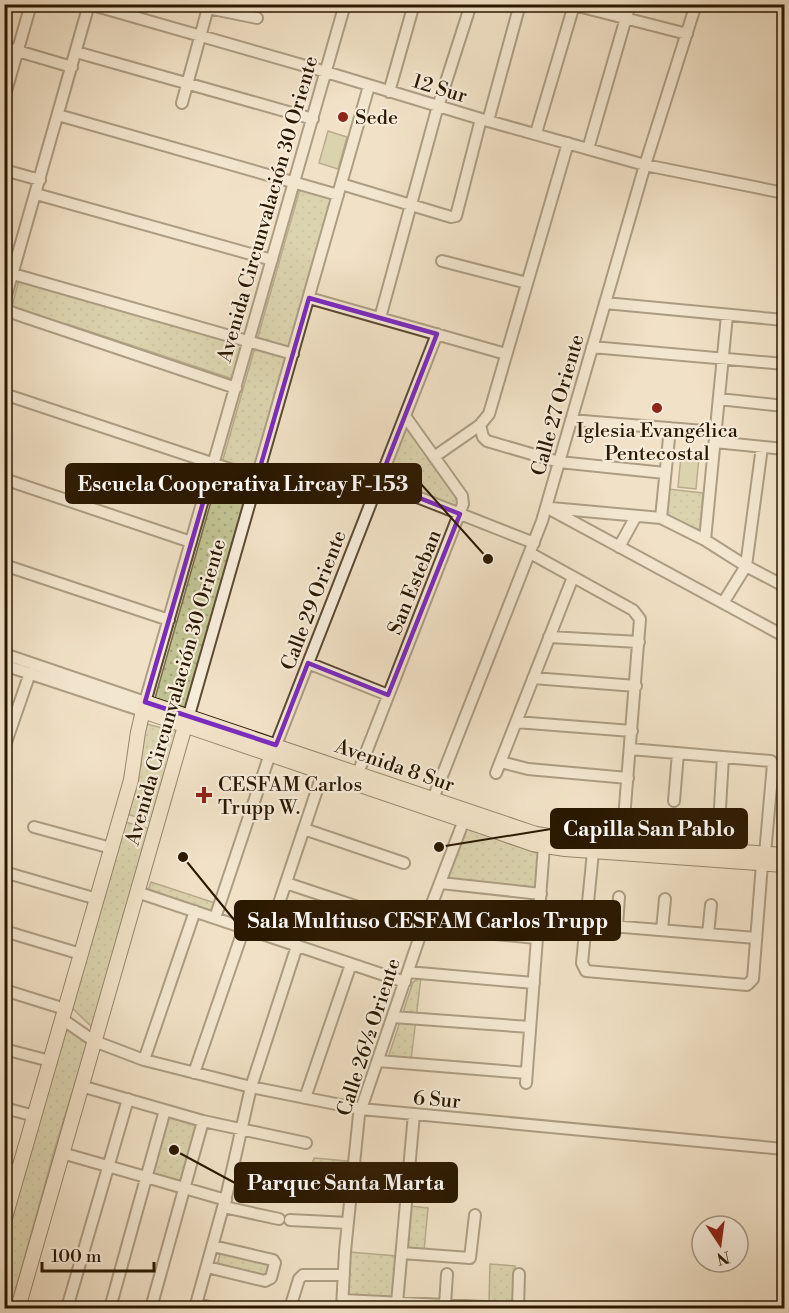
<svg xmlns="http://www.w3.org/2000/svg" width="789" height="1313" viewBox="0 0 789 1313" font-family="'Libre Bodoni',serif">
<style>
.grass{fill:#c0c191;stroke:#756c48;stroke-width:1.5}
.park{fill:url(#park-dots);stroke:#756c48;stroke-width:1.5}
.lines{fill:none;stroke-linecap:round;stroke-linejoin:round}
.minor-casing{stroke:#5c4a32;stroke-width:14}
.major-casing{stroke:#2a1800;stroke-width:16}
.minor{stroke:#f6ecda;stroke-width:10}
.major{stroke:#f1e1c6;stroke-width:14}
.marked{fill:none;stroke:#7b2cbf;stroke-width:4.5;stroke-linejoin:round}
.poi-dot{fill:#8f2418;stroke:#f6ecda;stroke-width:2}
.labels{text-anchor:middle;stroke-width:4.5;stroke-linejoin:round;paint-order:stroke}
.street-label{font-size:20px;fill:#2a1800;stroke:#f6ecda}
.poi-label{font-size:20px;fill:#2a1800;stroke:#f6ecda;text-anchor:start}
.leader{fill:none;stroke:#2a1800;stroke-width:2}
.callout-dot{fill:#2a1800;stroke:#f6ecda;stroke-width:2}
.callout{fill:#2a1800;stroke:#2a1800;stroke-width:2}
.callout-label{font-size:21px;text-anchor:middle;font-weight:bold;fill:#fff}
</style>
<defs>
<pattern id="park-dots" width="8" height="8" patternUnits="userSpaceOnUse" patternTransform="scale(1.5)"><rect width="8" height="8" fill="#c0c191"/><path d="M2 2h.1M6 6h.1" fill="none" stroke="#a5a57b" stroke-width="1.8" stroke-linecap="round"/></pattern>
</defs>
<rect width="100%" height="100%" fill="#f1e1c6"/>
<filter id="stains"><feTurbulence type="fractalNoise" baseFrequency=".00333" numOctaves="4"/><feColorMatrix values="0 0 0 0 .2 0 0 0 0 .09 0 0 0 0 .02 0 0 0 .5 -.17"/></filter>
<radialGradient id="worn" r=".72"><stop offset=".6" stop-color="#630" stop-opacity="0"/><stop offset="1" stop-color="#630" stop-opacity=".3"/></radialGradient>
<path class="grass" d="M328,131L347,137L338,169L319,163Z
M681,455L699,457L696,489L678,487Z
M780,746H784V770H778Z"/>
<path class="park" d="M300,189L333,200L187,708L155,698Z
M19,280L243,345L233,379L67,324L66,326L13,310L14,307L12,306Z
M405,426L459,500L455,507L386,479Z
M668,489L703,493L700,530L665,517Z
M143,723L178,732L152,822L127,814L141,766Z
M122,821L150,829L94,1029L71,1007Z
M465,828L539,854L535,890L447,881Z
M151,882L215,903L211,916L147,893Z
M421,977L411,1060L388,1058L413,982Z
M66,1025L88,1041L55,1148L11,1306L5,1303V1242Z
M167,1117L197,1126L183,1184L150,1175Z
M314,1158L347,1161L345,1194L304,1191Z
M410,1206L428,1208L424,1251L406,1250Z
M221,1250L275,1263L270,1280L217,1266Z
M349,1252L397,1256L393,1295L390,1298L348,1295Z
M490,1264L515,1266L513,1298L509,1303L489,1302Z"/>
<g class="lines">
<g class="minor-casing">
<path id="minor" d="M208,8L257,18
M4,47L72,67
M76,52L313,119
M389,92L414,4
M4,98L31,4
M182,103L209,4
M58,115L338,195
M488,121L520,4
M536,133L574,5L687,34
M588,149L630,4
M4,170L40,180
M341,184L451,217L456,216L481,119
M36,194L272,260
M442,261L527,283
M13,274L293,354
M309,298L506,354
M4,303L89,4L316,69L481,119L645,165L784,193
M605,303L784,320
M4,309L16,314L236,388
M380,318L436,113L471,4
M592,347L784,364
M4,394L257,478
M719,399L784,406
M571,420L716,432
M480,425L483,437L487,441L559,462L665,473
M715,442L784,449
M434,457L480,425L489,414L568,143
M4,479L191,542
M379,482L534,543
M546,507L784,636
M551,508L661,518L705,540L746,566L784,586
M661,518L670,428
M705,540L727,315
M619,547L636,516
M530,553L633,610L640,619L622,844
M4,565L169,620
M723,603L746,566L762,447
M549,637L639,642
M4,654L145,702L345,4
M308,663L388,695
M4,665L143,711
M533,678L636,686
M189,715L369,86
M516,722L632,731
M276,745L437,334
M4,748L30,673
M630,749L771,761L773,764L765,854
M501,762L528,769L628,778
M358,773L463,504L462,496L405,416
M496,773L573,577
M674,801L678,753
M431,804L542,521L645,165L696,4
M720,808L723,757
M34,827L111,848
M304,829L404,863
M593,852L582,963L586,971L747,985L753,979L762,864
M4,872L97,899
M286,883L385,916
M441,883L541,894
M137,892L405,982
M215,918L270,754
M587,924L756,938
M617,926L619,897
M423,927L537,938
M662,930L665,899
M4,931L81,954
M708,934L711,905
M268,936L323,772
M408,972L534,983
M4,990L65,1009
M393,1017L530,1027
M62,1019L94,1041L144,1060L251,1087L361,1109L784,1149
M4,1049L50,1061
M144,1060L195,911
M378,1061L527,1073
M194,1073L244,928
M526,1083L544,846
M81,1086L203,1121L306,1143
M305,1098L351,964
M4,1108L35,1116
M62,1153L226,1200
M4,1167L19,1171
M233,1168L293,1183
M351,1189L407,1195
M224,1207L279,1219
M290,1220L348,1223
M402,1253L470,1258L475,1215
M207,1267L265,1281L271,1278L275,1263L273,1260L213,1246
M343,1300L505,1308
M397,1303L414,1114
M196,1304L214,1308
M445,1305L447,1274
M4,1306L11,1308
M67,1308L128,1099
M110,1308L165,1110
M151,1308L203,1121
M195,1308L227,1193L251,1087L297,946
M290,1308L299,1279L303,1275H344
M342,1308L345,1251L359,1115L423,927L464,820
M518,1308L519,1274"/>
</g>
<g class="major-casing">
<path id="major" d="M143,711L533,844L565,849L784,865
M4,1221L131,780L138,732L145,702L536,834L574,840L784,855
M18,1308L187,719"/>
</g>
<use href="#minor" class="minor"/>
<use href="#major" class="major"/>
</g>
<path d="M0 0H789V1313H0ZM309,298L437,334L379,482L460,514L388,695L308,663L276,745L145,702L214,465L257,478Z" fill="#f1e1c6" fill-opacity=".55" fill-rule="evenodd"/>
<path class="marked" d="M309,298L437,334L379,482L460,514L388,695L308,663L276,745L145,702L214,465L257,478Z"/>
<g class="poi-dot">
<circle cx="343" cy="117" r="6"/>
<circle cx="657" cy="408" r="6"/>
<path d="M201 786h6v6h6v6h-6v6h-6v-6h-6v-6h6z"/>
</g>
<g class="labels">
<g class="street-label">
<text transform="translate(440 88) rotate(17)" y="7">12 Sur</text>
<text transform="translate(267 209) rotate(-74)" y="7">Avenida Circunvalación 30 Oriente</text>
<text transform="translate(557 405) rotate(-74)" y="7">Calle 27 Oriente</text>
<text transform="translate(414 582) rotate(-68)" y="7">San Esteban</text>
<text transform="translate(313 600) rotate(-69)" y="7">Calle 29 Oriente</text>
<text transform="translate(175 692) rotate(-74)" y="7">Avenida Circunvalación 30 Oriente</text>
<text transform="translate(395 765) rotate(19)" y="7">Avenida 8 Sur</text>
<text transform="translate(368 1037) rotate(-72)" y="7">Calle 26½ Oriente</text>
<text transform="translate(437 1099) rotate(5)" y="7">6 Sur</text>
</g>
<g class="poi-label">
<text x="355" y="124">Sede</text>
<text x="657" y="437" text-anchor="middle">Iglesia Evangélica<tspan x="657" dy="23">Pentecostal</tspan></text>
<text x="218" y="791">CESFAM Carlos<tspan x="218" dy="23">Trupp W.</tspan></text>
</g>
</g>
<path class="leader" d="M488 559L421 484M439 847L551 829M183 857L235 921M174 1150L235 1183"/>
<g class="callout-dot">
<circle cx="488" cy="559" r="6"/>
<circle cx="439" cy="847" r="6"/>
<circle cx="183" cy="857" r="6"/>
<circle cx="174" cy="1150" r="6"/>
</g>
<g class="callout">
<rect x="66" y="464" width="355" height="39" rx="6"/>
<rect x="551" y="809" width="196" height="39" rx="6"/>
<rect x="235" y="901" width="385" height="39" rx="6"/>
<rect x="235" y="1163" width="222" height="39" rx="6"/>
</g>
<g class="callout-label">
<text x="243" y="491">Escuela Cooperativa Lircay F-153</text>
<text x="649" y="836">Capilla San Pablo</text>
<text x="428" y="928">Sala Multiuso CESFAM Carlos Trupp</text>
<text x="346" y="1190">Parque Santa Marta</text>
</g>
<rect width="789" height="1313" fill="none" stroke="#f1e1c6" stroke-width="24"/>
<rect x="6" y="6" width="777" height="1301" fill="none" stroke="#2a1800" stroke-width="3"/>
<rect x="12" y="12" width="765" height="1289" fill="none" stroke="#2a1800" stroke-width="1.5"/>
<g transform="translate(720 1244) rotate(167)"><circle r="28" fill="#f6ecda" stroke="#a49783" stroke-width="1.5"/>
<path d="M0-4.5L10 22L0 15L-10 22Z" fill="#8f2418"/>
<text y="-9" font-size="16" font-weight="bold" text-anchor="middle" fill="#2a1800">N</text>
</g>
<path d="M42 1262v9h112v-9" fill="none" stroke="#2a1800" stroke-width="3"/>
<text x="51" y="1262" font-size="18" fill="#2a1800" stroke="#f6ecda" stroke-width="4.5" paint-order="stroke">100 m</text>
<rect width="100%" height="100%" filter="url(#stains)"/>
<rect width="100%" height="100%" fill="url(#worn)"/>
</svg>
